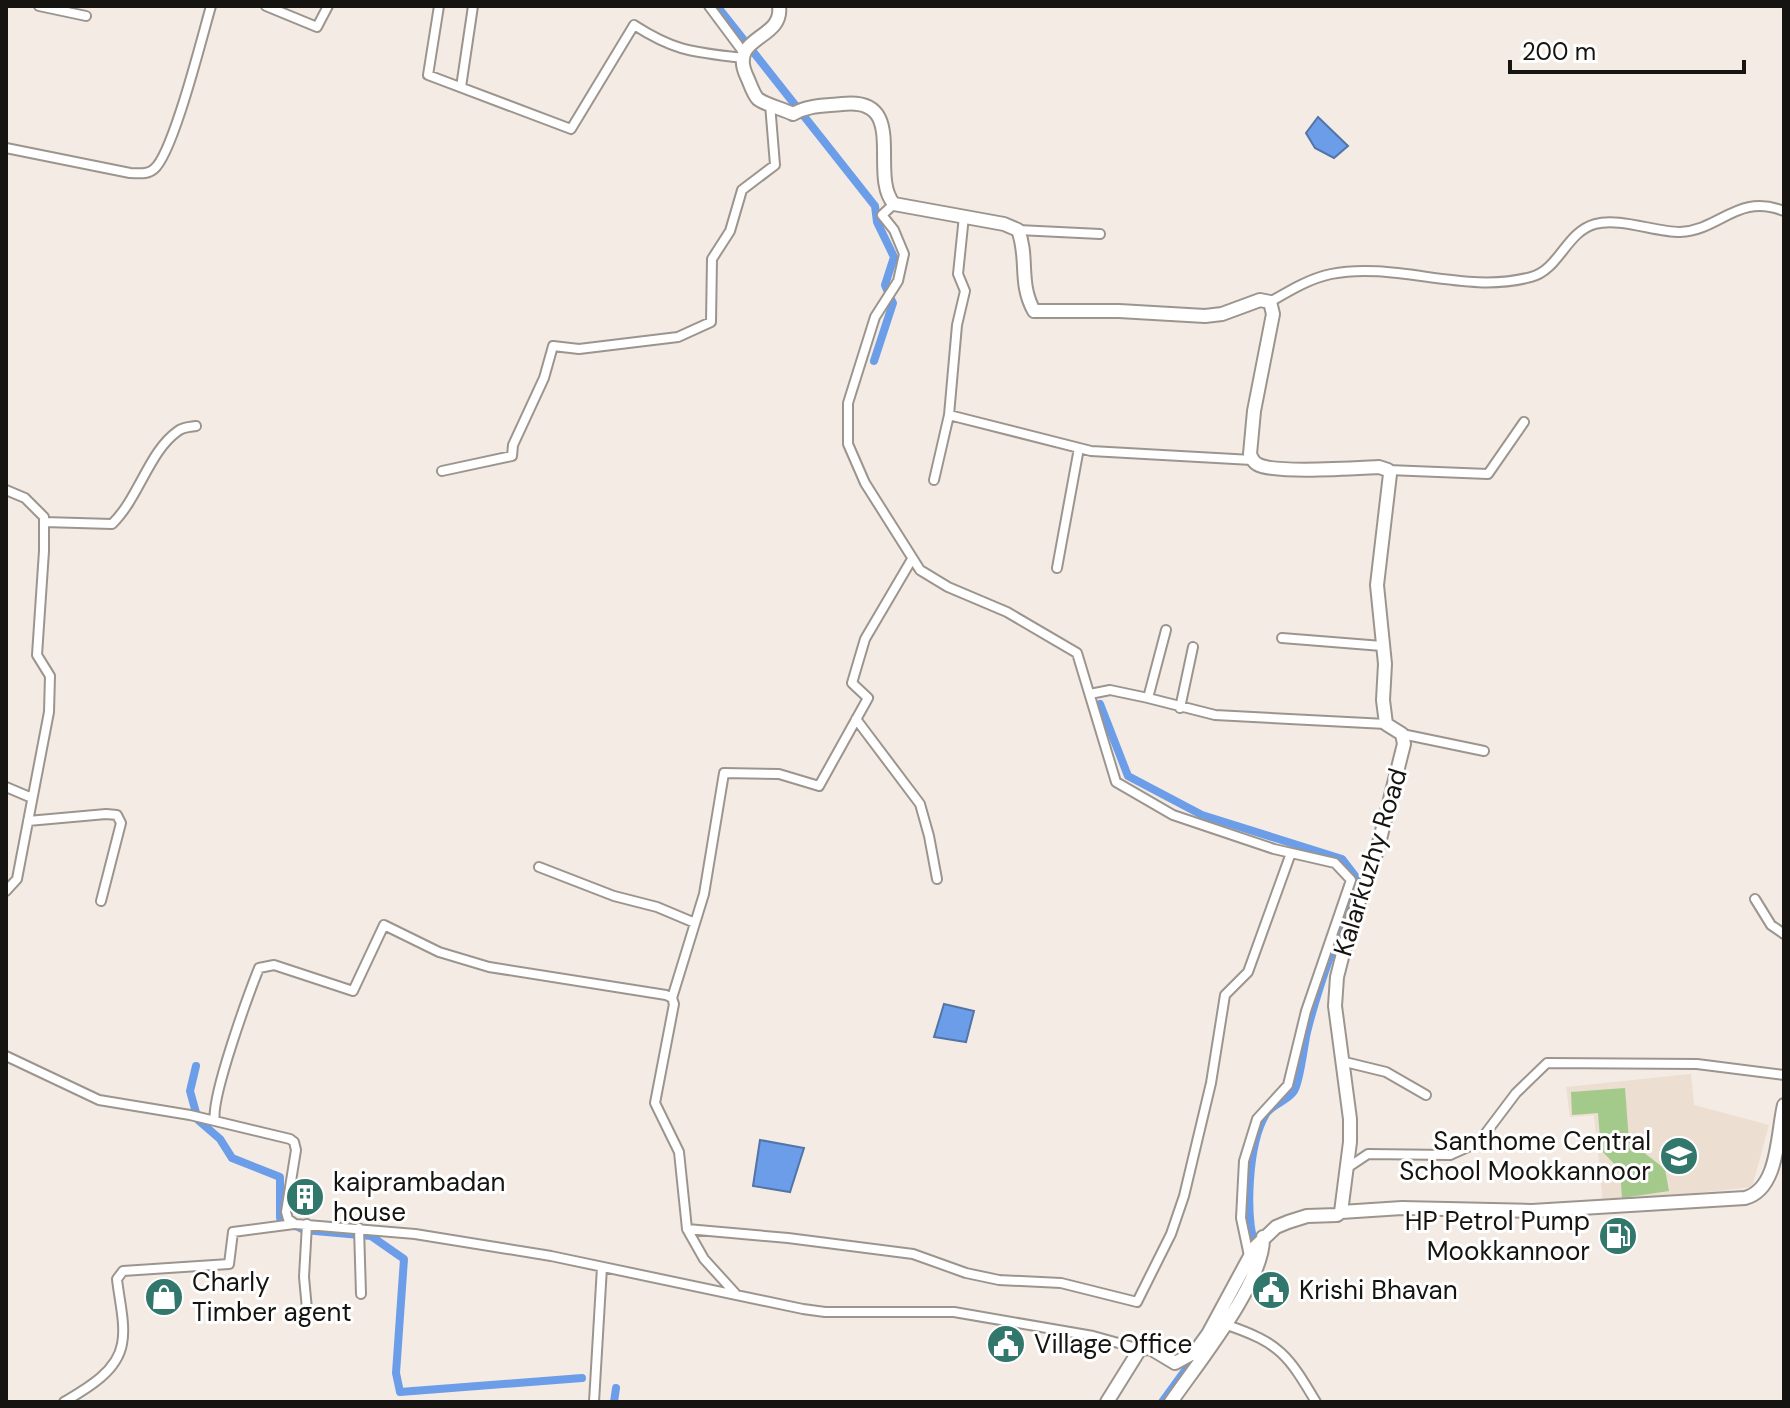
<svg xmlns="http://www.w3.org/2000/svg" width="1790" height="1408" viewBox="0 0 1790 1408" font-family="'DM Sans',sans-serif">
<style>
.built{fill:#ecded1}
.green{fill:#a3ca8a}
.water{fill:#6c9de9;stroke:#5274a8;stroke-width:2}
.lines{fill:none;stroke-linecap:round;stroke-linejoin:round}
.canal{stroke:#6c9de9;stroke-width:8}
.street-casing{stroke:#9c958e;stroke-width:12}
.secondary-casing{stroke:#9c958e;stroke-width:16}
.street{stroke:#fff;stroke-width:8}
.secondary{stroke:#fff;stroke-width:12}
.labels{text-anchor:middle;stroke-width:6;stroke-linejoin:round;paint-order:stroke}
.street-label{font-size:26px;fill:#161411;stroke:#fff}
.poi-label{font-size:26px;fill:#161411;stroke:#fff;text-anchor:start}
</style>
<rect width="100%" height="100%" fill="#f3ebe4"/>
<path class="built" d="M1691,1074L1694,1105L1769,1125L1752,1187L1603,1203L1594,1115L1570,1117L1566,1087Z"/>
<path class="green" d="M1625,1088L1629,1141L1665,1169L1669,1191L1622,1198L1620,1170L1601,1150L1598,1113L1572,1115L1571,1092Z"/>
<path class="water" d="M1318,117L1348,146L1334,158L1315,148L1306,133Z
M944,1004L974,1011L966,1042L934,1037Z
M760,1140L804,1148L790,1192L753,1186Z"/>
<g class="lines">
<path class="canal" d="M717,6L875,206L877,222L894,257L885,285L887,290
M874,361L893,303L891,299
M1100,704L1128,776L1202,815L1342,859L1359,881C1339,930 1320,980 1307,1032C1304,1044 1300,1083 1294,1091C1288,1101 1272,1104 1266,1114C1248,1144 1245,1214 1255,1246
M196,1066L190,1091L198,1120L220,1139L232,1158L280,1177V1218L304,1230L371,1236L404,1259L396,1373L400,1392L582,1378
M1228,1310L1250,1269
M614,1402L616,1388
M1162,1402L1199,1351"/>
<g class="street-casing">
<path id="street" d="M39,6L86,16
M266,6L317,27L328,6
M439,6L428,75L571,129L634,25C676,52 694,52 743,58
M709,6L744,53
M461,87L473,6
M6,148L130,173C139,173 147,175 154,169C173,154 202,37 211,6
M894,204L882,215L894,230L904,254L898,281L875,317L848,403V444L865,483L920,570L948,587L1007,612L1077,653L1116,782L1173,815L1274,849L1335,863L1351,880L1306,1011L1288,1085L1257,1119L1244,1161L1241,1218L1249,1256
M1018,230L1100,234
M1270,302C1289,291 1308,279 1331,274C1396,261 1465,295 1531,277C1559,270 1566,232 1595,224C1619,217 1655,232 1680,232C1721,230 1737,193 1784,211
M949,415L1091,451L1252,460
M1388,470L1488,474L1524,422
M442,471L512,456L513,445L544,378L553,346L579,349L678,337L711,322L712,259L730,231L742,190L775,165L770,104
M934,480L949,415L957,325L965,291L958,274L964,216
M6,490L25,498L44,517V551L37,655L50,676L49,712L17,879L6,891
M44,522L112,524C139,498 149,451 178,431C183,427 190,427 196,426
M1057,568L1079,448
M1282,638L1382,646
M1090,694L1110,690L1148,698L1166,630
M1148,698L1215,715L1386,724
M1180,708L1193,647
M856,719L920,804L929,836L937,879
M1402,734L1484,751
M6,787L32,798
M28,821L106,814L117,815L121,823L101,901
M539,867L614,896L657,907L695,923
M1755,899L1771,925L1784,934
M672,998L704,894L724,773L779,774L819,786L868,698L852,683L865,639L912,559
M6,1056L99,1100L190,1115L290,1139L294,1142L296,1150L286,1212L288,1219L295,1224L415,1234L551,1256L803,1309L825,1312H954L1093,1336L1140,1349
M1341,1061L1386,1072L1426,1095
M215,1121C210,1099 249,993 259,968L274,965L353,991L384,925L439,952L489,967L666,995L672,998L674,1004L655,1103L679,1152L687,1229L704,1259L735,1293
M1347,1168L1368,1154L1450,1155L1479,1142L1516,1093L1547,1063L1697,1064L1784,1075
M307,1224L304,1277L308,1320
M359,1228L361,1294
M687,1229L788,1238L913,1254L966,1273L999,1280L1061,1283L1137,1302L1171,1234L1184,1196L1211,1083L1225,995L1248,972L1291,853
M1227,1325C1280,1343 1288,1355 1316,1402
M64,1402C86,1389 117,1372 122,1344C126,1325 119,1299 117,1279L123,1271L229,1264L233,1232L294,1224
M594,1402L602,1267"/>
</g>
<g class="secondary-casing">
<path id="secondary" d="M779,6C784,41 727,35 747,77C750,83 753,94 758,99C766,105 783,109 793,114C808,105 824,106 842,104C910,96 868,175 894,204L1004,224L1018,230C1029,258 1018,282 1034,311H1119L1205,316L1222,314L1260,300L1270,302L1273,314L1254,411L1250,454C1252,458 1252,461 1257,464C1272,474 1357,468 1379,467L1388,470L1390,474L1377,585L1385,664L1383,700L1386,724L1402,734L1404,744L1377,851L1350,926L1337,977L1335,1006L1350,1119V1142L1341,1212
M1107,1402L1140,1349L1150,1348L1175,1363L1195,1352L1208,1334L1255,1247L1276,1227L1288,1222L1307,1216L1337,1215L1341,1212L1402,1208L1532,1211L1745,1198C1779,1189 1777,1134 1784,1105
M1171,1402C1197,1364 1265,1281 1263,1237"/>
</g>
<use href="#street" class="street"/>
<use href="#secondary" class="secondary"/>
</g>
<defs>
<g id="school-disc" transform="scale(2)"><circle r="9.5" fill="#32776b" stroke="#fff"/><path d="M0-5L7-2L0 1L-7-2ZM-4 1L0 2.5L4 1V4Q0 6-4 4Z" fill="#fff"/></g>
<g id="building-disc" transform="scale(2)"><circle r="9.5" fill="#32776b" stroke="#fff"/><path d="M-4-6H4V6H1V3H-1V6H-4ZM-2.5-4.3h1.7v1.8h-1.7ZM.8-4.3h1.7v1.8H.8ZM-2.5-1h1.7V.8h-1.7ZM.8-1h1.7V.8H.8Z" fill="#fff"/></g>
<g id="fuel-disc" transform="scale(2)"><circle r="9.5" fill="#32776b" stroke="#fff"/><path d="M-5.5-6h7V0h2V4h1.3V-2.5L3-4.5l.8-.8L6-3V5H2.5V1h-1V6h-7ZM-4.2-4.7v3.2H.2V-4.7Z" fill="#fff"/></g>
<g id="civic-disc" transform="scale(2)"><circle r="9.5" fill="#32776b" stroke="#fff"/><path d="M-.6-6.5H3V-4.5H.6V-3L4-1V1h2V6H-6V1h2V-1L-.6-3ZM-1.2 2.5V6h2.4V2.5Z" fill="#fff"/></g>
<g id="shop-disc" transform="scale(2)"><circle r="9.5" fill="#32776b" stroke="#fff"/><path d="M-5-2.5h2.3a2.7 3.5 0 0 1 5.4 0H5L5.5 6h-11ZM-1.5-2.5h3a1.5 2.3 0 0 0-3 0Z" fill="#fff"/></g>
</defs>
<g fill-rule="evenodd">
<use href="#school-disc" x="1679" y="1156"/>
<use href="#building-disc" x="305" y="1197"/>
<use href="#fuel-disc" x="1618" y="1236"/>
<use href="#civic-disc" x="1271" y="1290"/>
<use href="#shop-disc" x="164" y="1297"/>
<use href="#civic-disc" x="1006" y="1344"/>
</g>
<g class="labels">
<g class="street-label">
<text transform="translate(1370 862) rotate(-73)" y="9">Kalarkuzhy Road</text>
</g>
<g class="poi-label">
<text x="1651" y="1150" text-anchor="end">Santhome Central<tspan x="1651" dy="30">School Mookkannoor</tspan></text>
<text x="333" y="1191">kaiprambadan<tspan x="333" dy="30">house</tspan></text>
<text x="1590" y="1230" text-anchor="end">HP Petrol Pump<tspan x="1590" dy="30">Mookkannoor</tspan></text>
<text x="192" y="1291">Charly<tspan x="192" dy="30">Timber agent</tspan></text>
<text x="1299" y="1299">Krishi Bhavan</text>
<text x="1034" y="1353">Village Office</text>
</g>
</g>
<rect width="1790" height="1408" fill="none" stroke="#161411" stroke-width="16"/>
<path d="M1510 60v12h234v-12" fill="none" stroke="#161411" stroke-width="4"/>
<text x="1522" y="60" font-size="24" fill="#161411" stroke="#ffffff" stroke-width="6" paint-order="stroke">200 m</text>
</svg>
